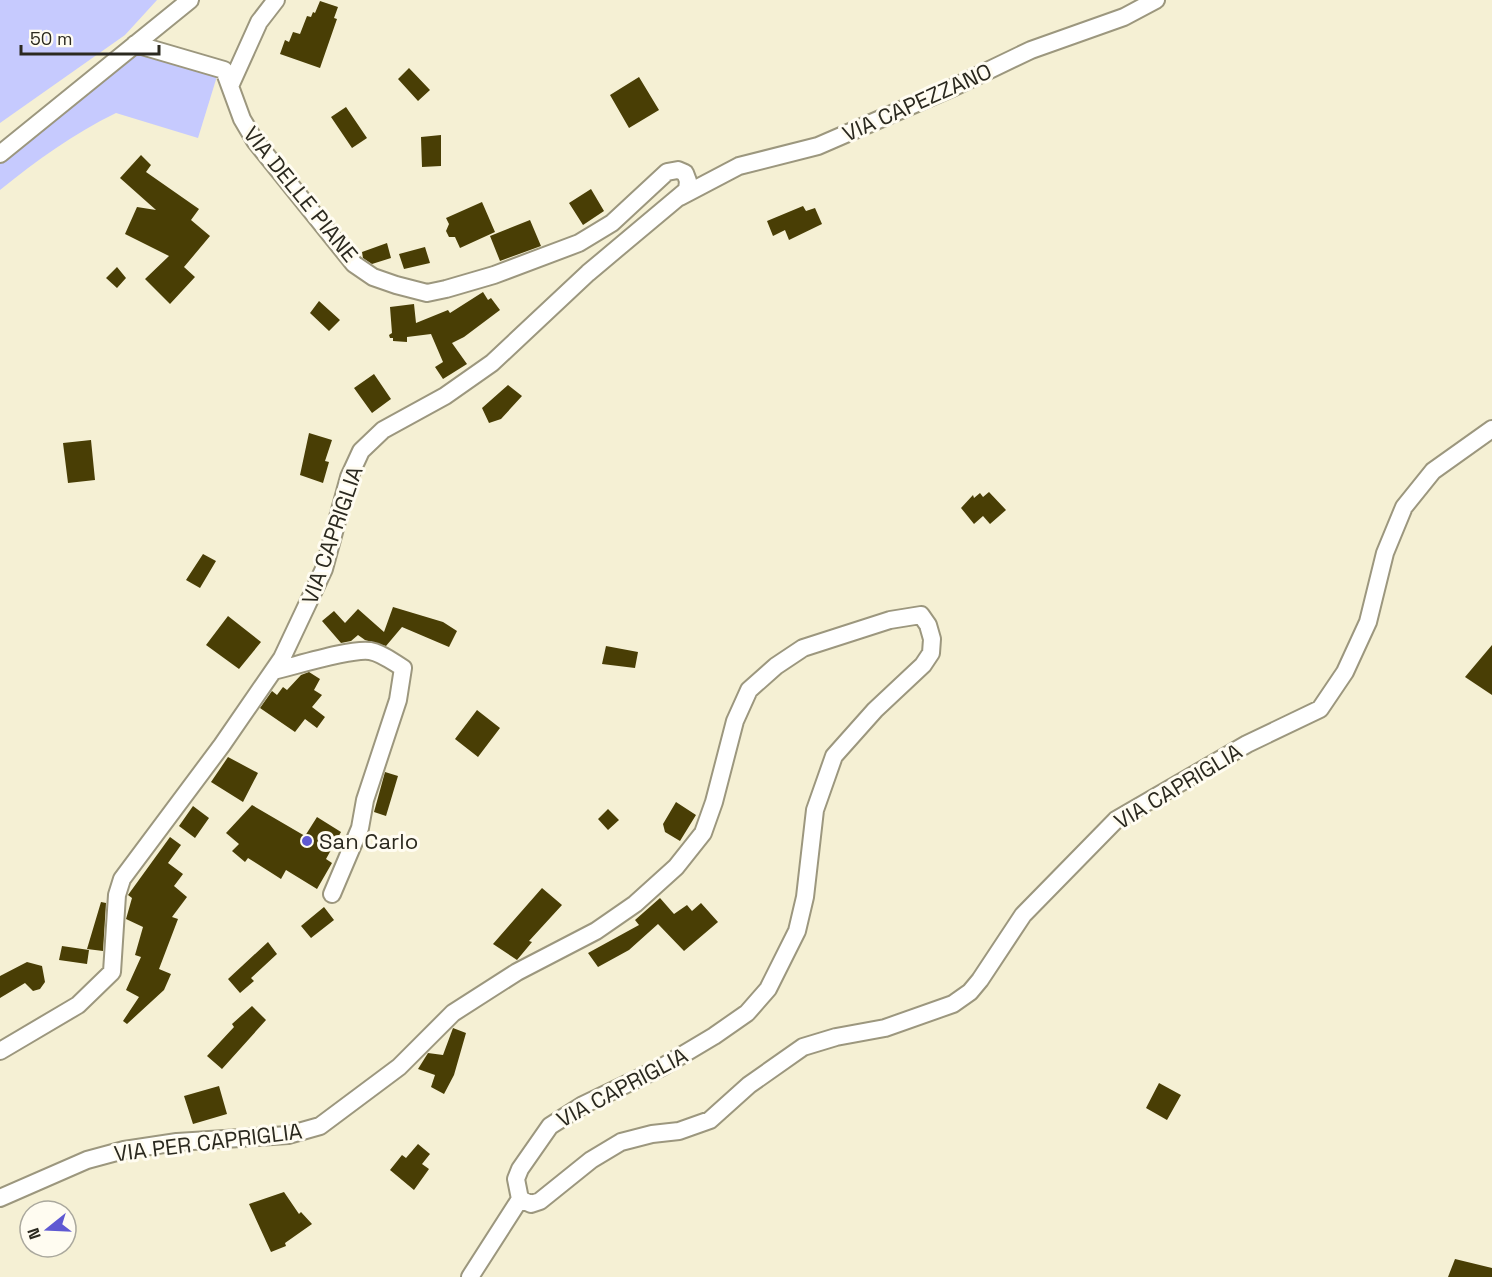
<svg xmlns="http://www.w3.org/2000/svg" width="1492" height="1277" viewBox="0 0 1492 1277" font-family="'Space Grotesk',sans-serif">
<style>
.green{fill:#c6cafe}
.building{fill:#493e05}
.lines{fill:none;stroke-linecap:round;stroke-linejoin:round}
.minor-casing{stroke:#9c977e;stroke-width:20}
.minor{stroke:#fff;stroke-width:16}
.poi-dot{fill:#5f59d2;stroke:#fffcf1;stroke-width:2}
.labels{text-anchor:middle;stroke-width:6;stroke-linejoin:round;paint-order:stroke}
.street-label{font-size:22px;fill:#2b291f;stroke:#fffcf1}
.poi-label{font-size:22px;fill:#2b291f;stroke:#fffcf1;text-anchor:start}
</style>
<rect width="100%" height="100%" fill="#f5f0d4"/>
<path class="green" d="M0,0H157L125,35L0,123Z
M134,49L218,73L198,138L116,113C73,134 37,160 0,190V158Z"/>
<path class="building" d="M320,1L338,7L334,18L337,19L320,68L280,54L285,40L289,42L293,32L300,34L307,16L311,17L313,12L315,13Z
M409,68L430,90L418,101L398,79Z
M639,77L659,110L629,128L610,95Z
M346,107L367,138L352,148L331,117Z
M441,135V166L422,167L421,137Z
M141,155L151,165L146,172L199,209L191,220L210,236L184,267L195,277L170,304L145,279L169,256L125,234L137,207L156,210L120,178Z
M591,189L604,211L583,225L569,203Z
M482,202L495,232L460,248L455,237H449L446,231L449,224L446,218Z
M803,206L806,211L815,208L822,224L789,240L785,230L773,236L767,221Z
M530,220L541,246L500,261L490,236Z
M387,243L391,258L372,264L363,258L362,252Z
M425,247L430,263L404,269L399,254Z
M117,267L126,278L117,288L106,278Z
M483,292L488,300L491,298L500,310L464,337L452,343L467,364L443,379L435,367L443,362L431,334L407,337V342L393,341V338H390L389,335L392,333L390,307L414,304L416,323L448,310L450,313Z
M319,301L340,320L329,331L310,313Z
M374,374L391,399L372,413L354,388Z
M508,385L522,396L501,419L489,423L482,408Z
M309,433L332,440L325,461L329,462L323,483L300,475Z
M91,440L95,480L68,483L63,443Z
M989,492L1006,510L990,524L983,516L974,524L961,508L973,495L974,498L980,493L983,497Z
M203,554L216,561L200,588L186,580Z
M393,607L443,622L457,631L449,647L402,627L386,646L365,640L358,635L351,641L341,643L322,621L334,611L345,623L358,609L384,632Z
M228,616L261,642L239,669L206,645Z
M1492,645V695L1465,677Z
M606,646L638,652L635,668L602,664Z
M309,672L320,679L314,690L322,695L312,707L325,717L317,728L305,719L295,732L260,708L272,691L277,695L283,687L287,690L301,675Z
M477,710L500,728L478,757L455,739Z
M228,757L258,773L243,802L211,782Z
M385,772L398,776L386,816L374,812Z
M676,802L696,815L680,841L665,832L663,824Z
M252,805L305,836L317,817L341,832L326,859L332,863L317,889L286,870L281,879L248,858L245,862L232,851L239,844L226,833Z
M193,806L209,818L195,838L179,826Z
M608,809L619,820L608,830L598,819Z
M170,837L181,845L168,863L183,874L174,886L187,897L172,917L178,919L159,969L171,974L164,990L127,1024L123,1021L139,997L126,990L141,957L135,955L143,927L126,919L132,898L128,895Z
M542,888L562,905L529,941L532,942L517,960L493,944Z
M660,898L674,914L687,905L692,911L701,903L718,922L684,951L658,924L629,950L598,967L588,953L639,925L635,920Z
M101,902L106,903L103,951L87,949Z
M324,907L334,920L311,938L301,926Z
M268,942L277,954L251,978L254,981L240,993L228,979Z
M62,946L89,950L87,964L59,960Z
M27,962L42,966L45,982L40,989L33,991L25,983L0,998V976Z
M252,1006L266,1020L222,1069L207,1056L234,1027L232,1024Z
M453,1028L466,1033L454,1075L444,1094L431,1087L435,1075L418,1069L428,1053L443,1055Z
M1159,1083L1181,1095L1167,1120L1146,1108Z
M219,1086L227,1114L193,1124L184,1096Z
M418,1144L430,1154L422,1164L429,1169L414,1190L390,1170L402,1155L406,1158Z
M284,1192L299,1214L301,1212L312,1224L285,1243L286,1246L271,1252L249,1204Z
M1455,1259L1492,1268V1277H1448Z"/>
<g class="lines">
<g class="minor-casing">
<path id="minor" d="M231,84L259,22L276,0
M0,154L190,0
M680,197L739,166L818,146L954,87L1031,50L1124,17L1156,0
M273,671C295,666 351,648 370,651C382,653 393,662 403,668L398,700L365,800L360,828L332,894
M0,1051L78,1005L112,972L117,895L122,879L222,745L282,658L324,569L349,477L361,451L383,430L445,396L492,363L588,273L687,190L688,181L685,173L678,170L667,172L612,223L579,243L494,275L446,289L427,293L396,285L373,277L354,264L255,141L242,119L224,70L135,44
M0,1198L87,1160L124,1150L177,1142L288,1135L320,1126L399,1067L453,1013L517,972L596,931L635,904L676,867L703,833L714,802L735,721L749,690L776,666L803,648L890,620L921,615L928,625L932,639L931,653L923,665L875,710L834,756L815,810L805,897L797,931L768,989L747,1013L714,1036L662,1067L583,1105L550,1126L520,1169L516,1179L520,1199L531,1204L540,1201L591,1160L621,1142L652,1134L679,1131L710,1120L749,1085L803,1047L836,1037L885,1028L953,1004L970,992L980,980L1023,915L1116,820L1247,744L1320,709L1345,672L1368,622L1385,553L1404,507L1433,471L1492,429
M470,1277L520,1199"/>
</g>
<use href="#minor" class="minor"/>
</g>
<circle class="poi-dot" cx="307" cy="841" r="6"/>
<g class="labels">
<g class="street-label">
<text transform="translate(917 102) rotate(-24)" y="8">VIA CAPEZZANO</text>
<text transform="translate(301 194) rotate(51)" y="8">VIA DELLE PIANE</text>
<text transform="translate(332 535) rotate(-71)" y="8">VIA CAPRIGLIA</text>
<text transform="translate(1178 786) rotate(-31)" y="8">VIA CAPRIGLIA</text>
<text transform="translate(622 1087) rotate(-28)" y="8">VIA CAPRIGLIA</text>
<text transform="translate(208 1142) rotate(-7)" y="8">VIA PER CAPRIGLIA</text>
</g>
<g class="poi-label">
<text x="319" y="849">San Carlo</text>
</g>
</g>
<g transform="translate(48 1229) rotate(252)"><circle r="28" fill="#fffcf1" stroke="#aaa89d" stroke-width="1.5"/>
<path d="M0-4.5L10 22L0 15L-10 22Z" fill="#5f59d2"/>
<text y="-9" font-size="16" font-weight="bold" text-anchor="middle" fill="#2b291f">N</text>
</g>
<path d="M21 45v9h138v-9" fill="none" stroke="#2b291f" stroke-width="3"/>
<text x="30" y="45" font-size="18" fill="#2b291f" stroke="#fffcf1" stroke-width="4.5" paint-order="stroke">50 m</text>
</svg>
